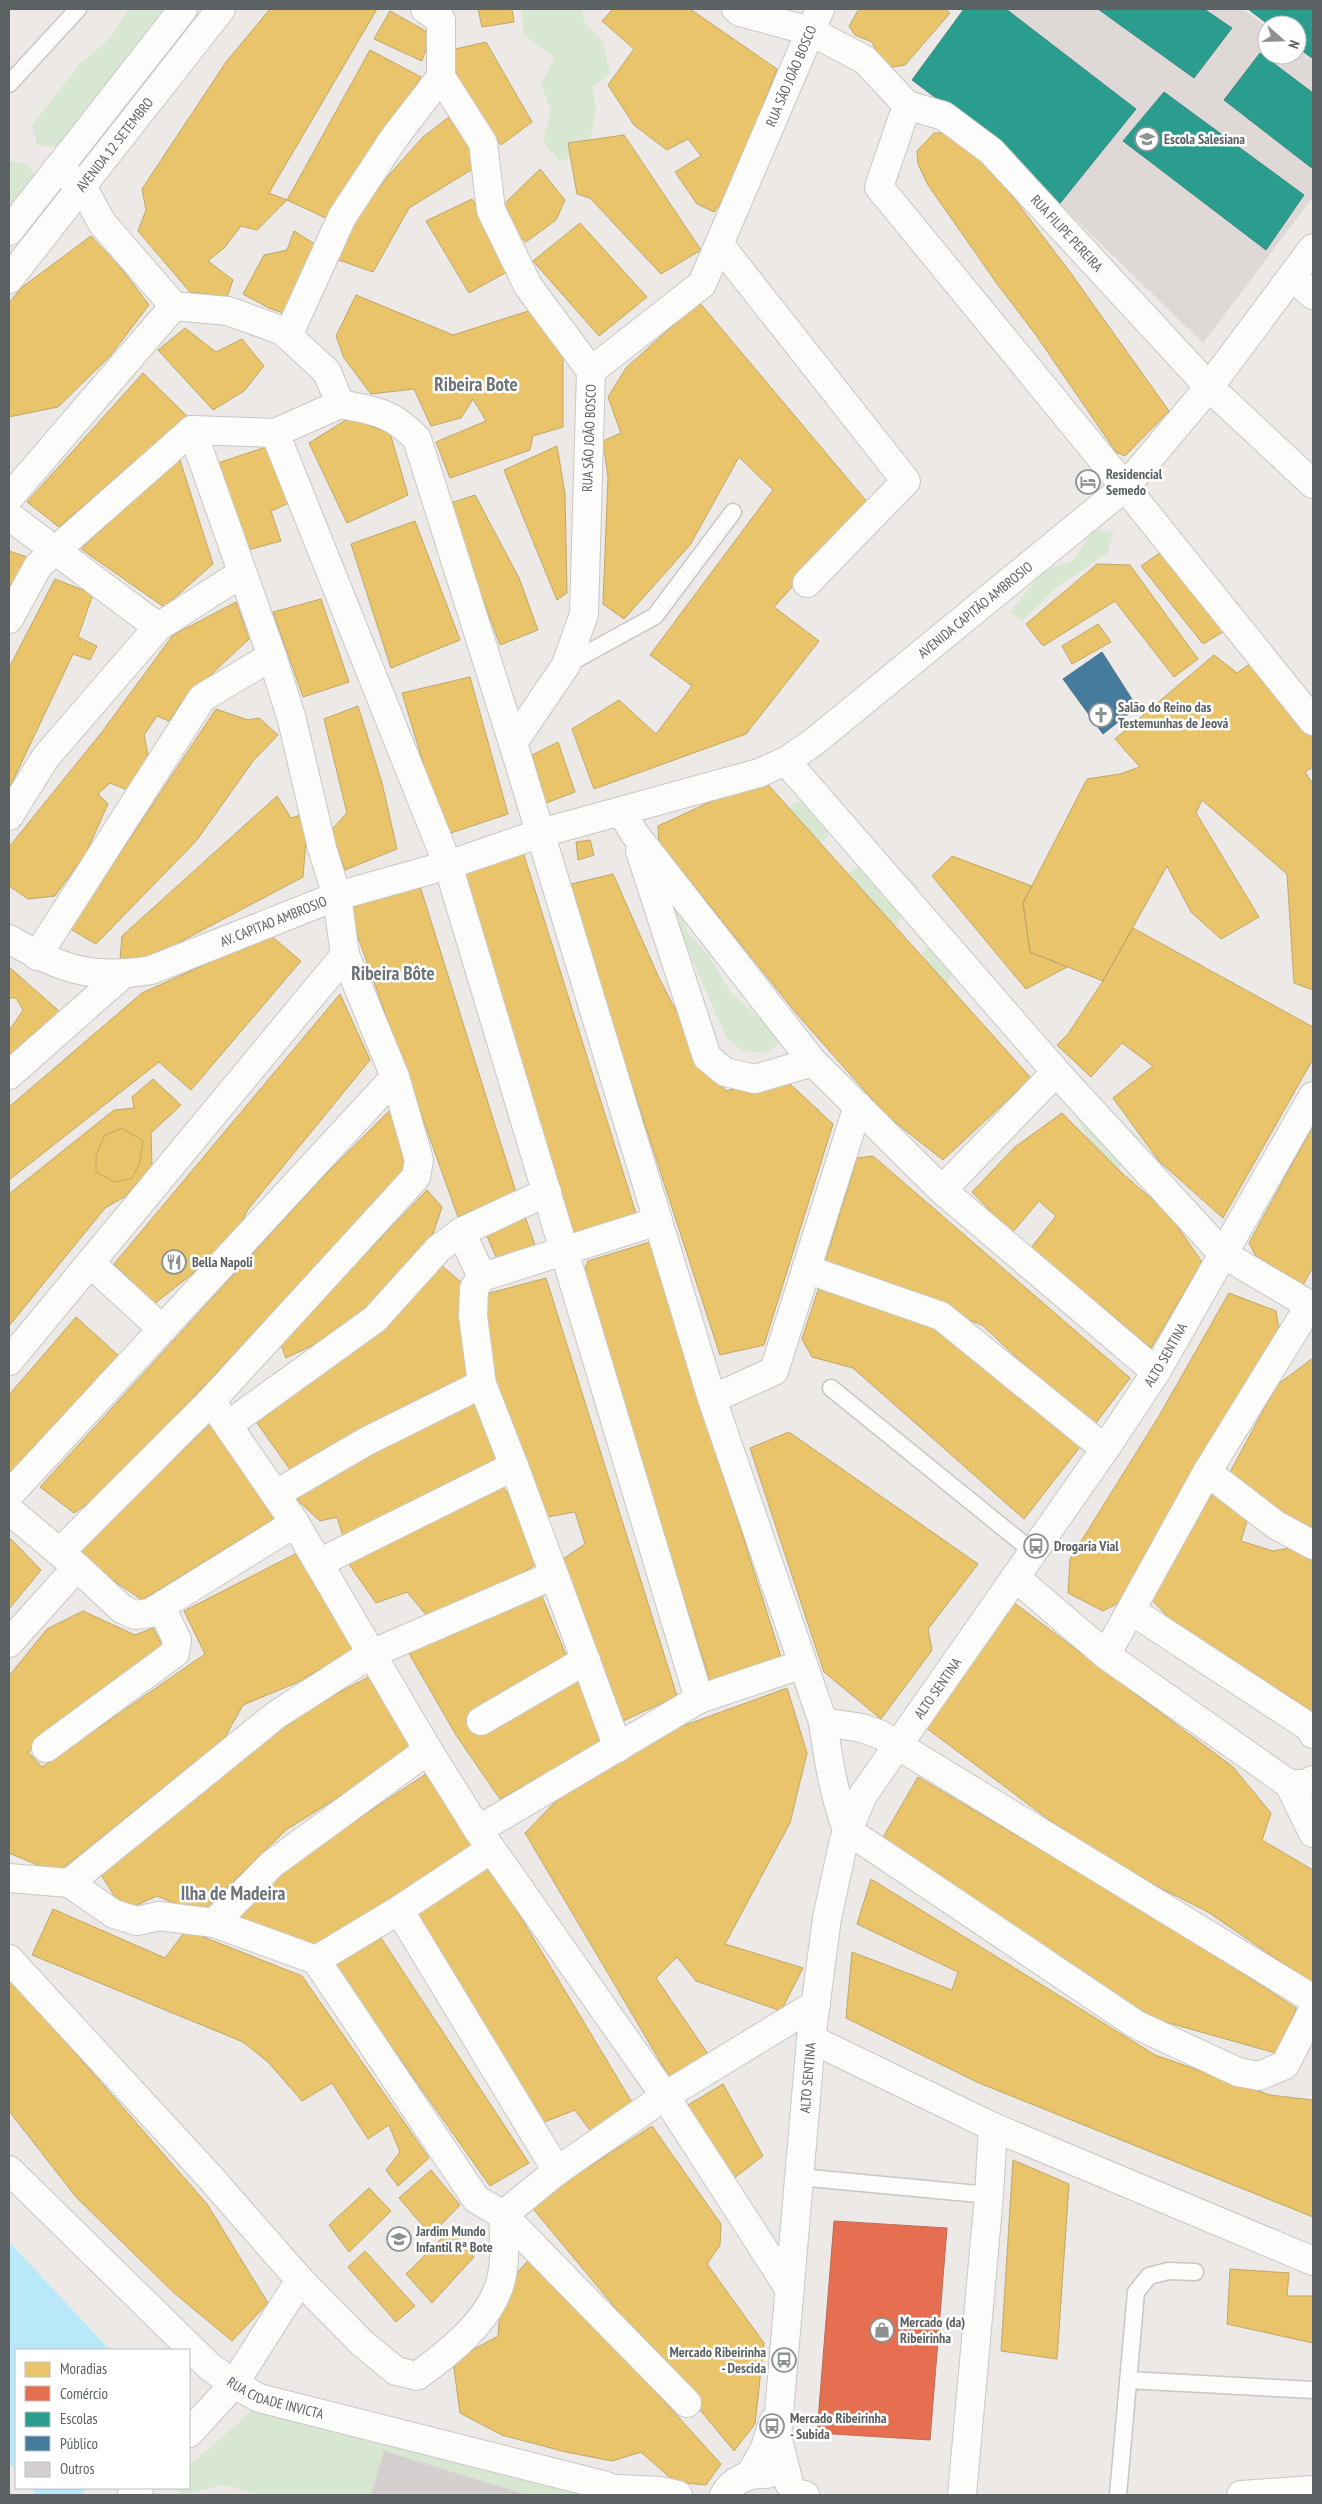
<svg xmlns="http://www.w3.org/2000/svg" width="1322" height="2504" viewBox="0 0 1322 2504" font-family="'PT Sans Narrow',sans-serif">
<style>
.education{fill:#ded9d6}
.green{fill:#d8e7d1}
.water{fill:#b9e9f8}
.homes{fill:#e9c46a;stroke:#bfa668}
.shops{fill:#e76f51;stroke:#bd6b57}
.schools{fill:#2a9d8f;stroke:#398b82}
.public{fill:#457b9d;stroke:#4c738c}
.building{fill:#d3d0cf;stroke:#dbd8d6}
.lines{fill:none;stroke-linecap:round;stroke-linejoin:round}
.service-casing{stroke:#c8c7c6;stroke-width:19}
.minor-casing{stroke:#c8c7c6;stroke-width:30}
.tertiary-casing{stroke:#c8c7c6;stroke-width:30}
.secondary-casing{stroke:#c8c8c8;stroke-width:30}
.service{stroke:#fcfcfb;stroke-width:16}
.minor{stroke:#fcfcfb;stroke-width:28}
.tertiary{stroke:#fcfcfb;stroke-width:28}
.secondary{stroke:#fcfcfb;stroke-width:28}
.labels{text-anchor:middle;stroke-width:5;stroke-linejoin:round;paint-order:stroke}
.street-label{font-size:14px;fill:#5c6164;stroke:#fff}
.poi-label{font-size:14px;font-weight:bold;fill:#5c6164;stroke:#fff;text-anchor:start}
.district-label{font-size:19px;font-weight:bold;fill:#6d7376;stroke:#fff}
</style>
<rect width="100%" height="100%" fill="#ece9e6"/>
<path class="education" d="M959,9H1243L1267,27V55H1297V49L1313,61V197L1203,343L1064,208L912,80L962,11Z"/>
<path class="green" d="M128,9H166L81,130L56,147L37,145L32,125L79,65L110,38Z
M522,9H582L584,22L603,42L610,73L592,88L596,110L589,147L561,162L543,143L551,110L541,84L555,58L524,35Z
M9,161L27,163L37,180L9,222Z
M1093,529L1114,533L1107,553L1055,589L1022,621L1010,612L1043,571L1074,560Z
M829,793L841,805L825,840L807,848L782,823L794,803Z
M888,857L920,888L896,926L852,918L841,891L851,870Z
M674,897L688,933L709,956L731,993L769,1026L781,1040L768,1053L742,1051L726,1037L684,940L663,929L650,915Z
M950,927L965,948L947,985L930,980L916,964L925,949Z
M1094,1093L1120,1122L1141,1139L1116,1172L1095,1151L1078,1120Z
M255,2408L595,2495H261L224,2485L181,2495L176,2488H189V2466Z"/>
<path class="water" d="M9,2242L110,2350H16V2471L9,2462Z
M31,2488H87L80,2495H37Z"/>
<path class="homes" d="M270,9H377L269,193L287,200L257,230L241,226L224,248L208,261L233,280L227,297L190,292L138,231L146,210L142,189L226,62Z
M478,9H512L514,22L482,27Z
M613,9H690L777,69L730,190L714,212L697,204L675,172L701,156L688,139L667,150L634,125L608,85L634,49L602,21Z
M859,9H945L950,13L905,65L893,67L880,59L872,42L855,35L849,26Z
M390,11L431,34L422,61L374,39Z
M486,42L532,122L501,145L458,82L451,50Z
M370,50L421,77L330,220L287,200Z
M454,113L484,162L409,208L373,272L336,259L355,219L389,175L423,137Z
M934,133H946L990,167L1070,272L1169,411L1125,456L1116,452L1036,335L998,285L928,185L918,164L917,151Z
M624,135L701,250L661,274L590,198L577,194L568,143Z
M540,169L565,200L556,220L526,242L499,219L501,207Z
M472,199L514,268L469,293L426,221Z
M580,223L647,297L599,336L533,261Z
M294,231L318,246L286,314L269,308L243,294L264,255L287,250Z
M91,236L124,272L149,305L110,356L58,407L9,417V303L21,288Z
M356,295L453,335L541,307L563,356V427L533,436L530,450L450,478L436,442L486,421L473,399L461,418L431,426L414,389L371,394L344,358L336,336Z
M699,302L868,503L774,607L819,641L746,734L594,789L572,729L619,700L656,734L692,686L650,655L773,490L739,457L690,545L624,619L603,604L608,477L603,441L621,433L608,397L626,368Z
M185,328L216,352L242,339L264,366L244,391L213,410L158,350Z
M143,373L187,416L59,527L27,502Z
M349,418L390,433L408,495L347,523L309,443Z
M557,446L565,494L567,593L557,600L504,470Z
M266,447L289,503L271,511L281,541L244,551L218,463Z
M179,457L213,564L164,607L81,549Z
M475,495L519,578L538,630L500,645L448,504Z
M415,521L460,640L391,668L351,544Z
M1164,550L1231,627L1203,644L1141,566Z
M9,551L27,557L9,591Z
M1097,564L1130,565L1198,659L1174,677L1115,601L1043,646L1026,624Z
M55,579L93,594L78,637L97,646L90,660L73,654L9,789V668Z
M321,599L349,682L303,697L273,612Z
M236,602L249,639L181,703L169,721L157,716L144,735L149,760L130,791L110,783L98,794L108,804L86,853L55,896L28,899L9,886V847L102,732L173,635Z
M1098,624L1111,642L1072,664L1062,646Z
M1214,655L1237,673L1254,661L1313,739V767L1305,772L1313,784V990L1294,983L1287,874L1202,800L1196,813L1259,917L1221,939L1191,912L1167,866L1103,981L1030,952L1023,903L1087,779L1120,774L1140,767L1115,739Z
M470,677L508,814L445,835L402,693Z
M358,706L382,783L397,849L345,870L331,830L347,813L324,719Z
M216,709L248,720L259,718L278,735L253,761L197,840L96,944L70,929Z
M558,742L575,792L546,803L532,755Z
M762,778L1031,1078L943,1160L886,1115L796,1013L659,842L658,826Z
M277,796L291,818L301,815L306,840L303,877L144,961L120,960L122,936Z
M590,840L594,855L578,860L576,842Z
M523,852L638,1220L580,1239L568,1231L456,869Z
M952,856L1032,886L1023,903L1030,952L1067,967L1026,989L932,876Z
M613,874L659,978L699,1055L726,1091L760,1082L789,1083L833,1124L764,1345L720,1355L567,885Z
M419,883L516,1192L458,1217L348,909Z
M1133,928L1313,1027V1059L1223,1218L1159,1161L1113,1098L1153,1066L1122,1043L1091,1077L1057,1045L1068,1034L1103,981Z
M270,935L301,961L191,1090L159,1062L9,1180V1107L142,993Z
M9,967L60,1012L9,1059V1031L23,1010L16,998H9Z
M340,994L370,1060L249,1208L238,1228L197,1270L153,1305L114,1264Z
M153,1079L181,1105L151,1133L152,1166L126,1196L105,1208L9,1326V1194L114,1110L134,1108L132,1097Z
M391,1109L408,1170L388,1186L300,1285L101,1494L74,1513L40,1487L321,1179Z
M1062,1113L1124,1175L1168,1213L1202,1262L1151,1348L1084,1292L1027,1253L1056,1216L1039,1201L1012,1233L972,1192L1015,1147Z
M1313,1126V1267L1303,1285L1256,1256L1249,1243Z
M122,1128L143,1141L140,1162L132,1178L115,1182L96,1172V1155L105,1135Z
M873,1156L1130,1378L1092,1428L982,1325L825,1263L857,1158Z
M427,1190L442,1207L433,1234L374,1316L286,1358L280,1343Z
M523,1211L535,1245L497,1259L483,1227Z
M650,1242L781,1657L711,1684L582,1278L588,1261Z
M436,1261L462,1283L476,1370L294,1475L252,1416Z
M546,1278L677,1696L623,1721L592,1663L554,1565L585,1544L575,1512L547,1517L482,1351L486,1294Z
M821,1281L934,1327L1080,1447L1024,1519L853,1368L812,1357L802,1339Z
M1229,1293L1276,1311L1279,1329L1122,1601L1103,1611L1068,1593L1070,1559L1159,1416Z
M76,1317L119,1356L12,1473L9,1470V1395Z
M1313,1358V1528L1277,1511L1230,1472L1277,1385Z
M480,1396L506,1449L485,1473L345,1543L337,1517L320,1521L293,1496L450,1404Z
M216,1419L277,1517L142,1600L105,1575L78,1549Z
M789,1432L978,1564L928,1629L932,1650L881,1719L824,1672L750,1448Z
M500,1483L530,1523L540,1562L460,1612L428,1617L407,1592L376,1603L346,1560Z
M1214,1494L1248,1518L1241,1541L1273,1551L1290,1548L1313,1562V1712L1169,1618L1151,1599L1195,1511Z
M11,1539L41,1570L9,1609V1542Z
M299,1552L360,1646L296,1683L243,1705L224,1739L57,1873L9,1853V1676L47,1629L83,1611L135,1635L153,1628L163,1647L28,1752L42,1767L205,1654L184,1611Z
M541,1594L568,1660L575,1671L608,1739L500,1799L456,1735L407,1650Z
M1013,1602L1233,1767L1271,1813L1262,1840L1313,1870V1984L1208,1912L1117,1866L1048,1819L925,1727Z
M380,1671L418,1747L286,1830L200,1914L157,1896L124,1911L100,1873L252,1750L319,1703Z
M787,1688L807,1753L790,1823L725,1944L803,1968L781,2011L696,1981L677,1957L656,1978L708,2054L670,2078L525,1833L566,1791L669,1731Z
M432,1770L476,1852L309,1949L228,1923L290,1864Z
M918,1777L1168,1925L1296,2008L1279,2054L1137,2014L882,1839Z
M487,1861L633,2104L592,2133L575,2110L537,2125L413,1913Z
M871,1879L1155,2055L1270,2095L1313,2100V2217L979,2083L846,2018L852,1952L952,1990L958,1972L857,1924Z
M53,1909L165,1958L186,1930L302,1976L429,2158L398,2186L386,2170L400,2152L389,2125L368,2139L332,2083L302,2101L268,2062L243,2042L32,1955Z
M381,1938L529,2163L490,2186L334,1965Z
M9,1977L207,2204L268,2303L232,2341L173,2292L76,2197L9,2111Z
M723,2084L763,2156L725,2185L678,2111Z
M652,2126L721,2224L720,2245L707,2264L764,2343L755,2424L734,2451L530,2205Z
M1013,2160L1069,2184L1057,2359L1001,2351Z
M431,2170L460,2205L431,2235L399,2198Z
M369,2188L391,2211L349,2252L329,2225Z
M450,2230L474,2257L432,2303L406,2274Z
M365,2251L415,2306L396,2322L348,2267Z
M532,2256L721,2464L706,2485L675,2482L641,2452L612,2461L566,2452L502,2435L460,2413L453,2361L498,2336L500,2311L512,2279Z
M1230,2269L1289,2273L1287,2296H1313V2343L1227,2324Z"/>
<path class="shops" d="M834,2221L947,2228L930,2440L817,2433Z"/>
<path class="schools" d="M964,9H1006L1136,109L1057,207L1002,147L912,80Z
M1098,9H1204L1232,28L1194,78Z
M1248,9H1313V59L1297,47V25H1269Z
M1260,53L1313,93V169L1224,100Z
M1164,92L1304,195L1266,250L1123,141Z"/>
<path class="public" d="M1102,652L1137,707L1103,734L1063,679Z"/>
<path class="building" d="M384,2451L528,2495H371Z"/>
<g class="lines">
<g class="service-casing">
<path id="service" d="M9,84L78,9
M566,665L655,616L733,512
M831,1388L1032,1551
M799,2177L989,2195
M1128,2380L1313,2390
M1118,2495L1136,2292L1149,2276L1168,2271L1195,2272"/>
</g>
<g class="minor-casing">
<g id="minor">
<path d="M425,9L441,20V77L483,143L491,210L528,286L591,371"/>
<path d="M736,9L740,12L810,31L865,60L907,105"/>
<path d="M820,9L702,284L591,371L584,614L566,665L513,743L712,1399L823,1722C828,1759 834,1795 847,1830L1137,2025L1238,2072L1259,2076L1285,2065L1313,2010"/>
<path d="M907,105L879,187L1125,487L1313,721"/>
<path id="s1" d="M907,105L944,116L991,151L1209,387L1313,484"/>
<path d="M719,244L906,481L807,583"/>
<path d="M1293,278L1313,295"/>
<path d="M288,336L342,217L394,138L441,77"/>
<path d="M340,404C375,411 392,412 417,439L513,743"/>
<path d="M275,433L448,865L699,1699L803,1664"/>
<path d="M9,498L174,306"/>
<path d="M9,516L158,627"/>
<path d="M9,619L38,566L192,430L275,433L340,404L327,372L283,331L228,311L174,306L102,223L82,186L57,169"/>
<path d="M786,761L1056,1072L1223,1254L1313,1307"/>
<path d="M621,811L634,833L813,1062L942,1190L1156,1372"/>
<path d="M9,816L45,758L158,627L242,573"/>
<path d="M640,851L707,1057L725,1072L755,1079L813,1062"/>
<path id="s2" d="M9,939C60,969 92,980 151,970L337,896L448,865L541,833L759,773L786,761L815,741L1125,487L1209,387L1313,248"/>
<path d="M37,956L202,698L272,656"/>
<path d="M9,1075L122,975"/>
<path d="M942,1190L1056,1072"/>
<path d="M461,1232L482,1277"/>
<path d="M90,1263L162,1329"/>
<path d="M806,1269L941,1316L1105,1449"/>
<path d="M9,1361L345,955"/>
<path d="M712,1399L774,1371L858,1106"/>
<path d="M211,1401L295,1523L428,1750L478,1830L699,1699"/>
<path d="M228,1425L375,1319L438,1249L461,1232L547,1192"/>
<path d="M1207,1472L1276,1525L1313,1545"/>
<path d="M276,1494L367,1441L482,1384"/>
<path d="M9,1495L395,1077"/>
<path d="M9,1510L77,1567L122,1609L135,1615L150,1613L295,1523"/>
<path d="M60,1552L211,1401L416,1177L419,1160L395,1077L345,955L337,896L322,848L292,720L272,656L192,430"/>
<path d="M319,1563L514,1466"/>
<path d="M1015,1577L1106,1655L1289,1784L1313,1833"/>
<path d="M1132,1611L1309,1727L1313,1734"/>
<path d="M9,1643L77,1567"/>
<path d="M1106,1655L1207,1472L1310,1305"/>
<path d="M481,1721L586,1660"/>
<path d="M823,1722L862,1728L881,1735L1313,1999"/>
<path d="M46,1748L175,1653L177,1640L161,1607"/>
<path d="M618,1748L514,1466L482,1384L473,1316L474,1288L482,1277L658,1221"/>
<path d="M1289,1784H1306L1313,1780"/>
<path d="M478,1830L665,2096L816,2004"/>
<path d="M9,1878L69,1883L114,1914L137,1921L159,1916L214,1923"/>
<path d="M69,1883L276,1715L371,1654L554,1575"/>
<path d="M399,1910L557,2171"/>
<path d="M9,1959L209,2176L300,2280L234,2384L189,2433"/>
<path d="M316,1960L399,1910L491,1849"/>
<path d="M811,2039L993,2127L1313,2261"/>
<path d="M300,2280L362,2343L396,2371L417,2376C446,2355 483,2326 497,2292C507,2269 504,2240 503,2215L476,2199L316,1960L214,1923L272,1864L428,1750"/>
<path d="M687,2403L503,2215L557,2171L665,2096L790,2290"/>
<path d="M132,2495L139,2488"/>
<path d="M962,2495L989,2195L993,2127"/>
</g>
</g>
<g class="tertiary-casing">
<g id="tertiary">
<path d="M9,231L183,9"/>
<path id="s3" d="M9,279L221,9"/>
<path d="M799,2494L805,2495"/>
<path d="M1241,2495L1313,2490"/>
</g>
</g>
<g class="secondary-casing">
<g id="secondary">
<path id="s4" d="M9,2170L210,2367L234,2384L259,2398L603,2485L630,2495"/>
<path d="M750,2475L765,2448L773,2422"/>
<path id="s5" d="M789,2483L777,2436L811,2039L827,1918L844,1840L863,1795L1105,1449L1156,1372L1313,1096"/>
<path d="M617,2489L662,2491L678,2495"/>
<path d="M724,2495C732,2480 751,2472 767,2474"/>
</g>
</g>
<use href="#service" class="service"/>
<use href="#minor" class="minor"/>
<use href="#tertiary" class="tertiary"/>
<use href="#secondary" class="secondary"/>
</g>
<defs>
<g id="school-ring" transform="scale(1.25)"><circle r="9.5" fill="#fff" stroke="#8e9192" stroke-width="1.5"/><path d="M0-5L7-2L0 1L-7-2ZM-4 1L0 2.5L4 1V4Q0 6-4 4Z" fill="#8e9192"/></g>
<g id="hotel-ring" transform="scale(1.25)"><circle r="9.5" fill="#fff" stroke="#8e9192" stroke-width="1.5"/><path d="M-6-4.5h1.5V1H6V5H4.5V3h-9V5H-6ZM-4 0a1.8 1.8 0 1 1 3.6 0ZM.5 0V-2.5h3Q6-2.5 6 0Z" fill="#8e9192"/></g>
<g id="church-ring" transform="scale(1.25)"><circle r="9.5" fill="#fff" stroke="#8e9192" stroke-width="1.5"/><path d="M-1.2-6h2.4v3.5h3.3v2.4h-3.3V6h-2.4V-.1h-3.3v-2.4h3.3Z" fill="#8e9192"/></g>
<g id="restaurant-ring" transform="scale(1.25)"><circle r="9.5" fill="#fff" stroke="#8e9192" stroke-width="1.5"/><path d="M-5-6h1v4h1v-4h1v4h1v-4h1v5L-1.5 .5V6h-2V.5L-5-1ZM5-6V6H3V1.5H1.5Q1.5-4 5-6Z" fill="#8e9192"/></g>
<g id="bus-ring" transform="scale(1.25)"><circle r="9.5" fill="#fff" stroke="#8e9192" stroke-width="1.5"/><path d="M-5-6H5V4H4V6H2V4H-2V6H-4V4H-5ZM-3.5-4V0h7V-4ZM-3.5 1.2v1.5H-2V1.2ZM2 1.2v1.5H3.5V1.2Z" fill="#8e9192"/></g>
<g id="shop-ring" transform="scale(1.25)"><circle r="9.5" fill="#fff" stroke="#8e9192" stroke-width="1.5"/><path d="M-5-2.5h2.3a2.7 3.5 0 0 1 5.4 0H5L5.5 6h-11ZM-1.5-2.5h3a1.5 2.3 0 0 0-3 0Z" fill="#8e9192"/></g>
</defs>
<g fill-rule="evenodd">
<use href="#school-ring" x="1147" y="139"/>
<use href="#hotel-ring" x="1088" y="482"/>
<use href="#church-ring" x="1101" y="715"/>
<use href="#restaurant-ring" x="174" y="1262"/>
<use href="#bus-ring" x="1036" y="1546"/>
<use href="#school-ring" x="399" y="2239"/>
<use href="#shop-ring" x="882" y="2330"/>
<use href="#bus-ring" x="784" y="2360"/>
<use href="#bus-ring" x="772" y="2426"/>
</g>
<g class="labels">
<g class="street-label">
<text transform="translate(791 76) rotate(-67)" y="5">RUA SÃO JOÃO BOSCO</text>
<text dy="5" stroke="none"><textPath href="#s3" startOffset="171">AVENIDA 12 SETEMBRO</textPath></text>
<text dy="5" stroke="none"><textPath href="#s1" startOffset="209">RUA FILIPE PEREIRA</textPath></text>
<text transform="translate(589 438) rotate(-88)" y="5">RUA SÃO JOÃO BOSCO</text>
<text dy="5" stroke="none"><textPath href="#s2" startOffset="1061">AVENIDA CAPITÃO AMBROSIO</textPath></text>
<text dy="5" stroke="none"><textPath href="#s2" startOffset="281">AV. CAPITAO AMBROSIO</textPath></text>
<text dy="5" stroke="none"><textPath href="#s5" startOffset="1232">ALTO SENTINA</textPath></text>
<text dy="5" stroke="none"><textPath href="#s5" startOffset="828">ALTO SENTINA</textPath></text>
<text dy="5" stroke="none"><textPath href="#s5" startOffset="408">ALTO SENTINA</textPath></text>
<text dy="5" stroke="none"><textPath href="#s4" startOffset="355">RUA CIDADE INVICTA</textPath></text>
</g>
<g class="poi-label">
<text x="1164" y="144">Escola Salesiana</text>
<text x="1106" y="479">Residencial<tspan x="1106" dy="16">Semedo</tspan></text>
<text x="1118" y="712">Salão do Reino das<tspan x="1118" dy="16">Testemunhas de Jeová</tspan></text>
<text x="192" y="1267">Bella Napoli</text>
<text x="1054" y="1551">Drogaria Vial</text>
<text x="416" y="2236">Jardim Mundo<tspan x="416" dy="16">Infantil Rª Bote</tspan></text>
<text x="900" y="2327">Mercado (da)<tspan x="900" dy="16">Ribeirinha</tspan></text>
<text x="766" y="2357" text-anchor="end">Mercado Ribeirinha<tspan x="766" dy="16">- Descida</tspan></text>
<text x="790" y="2423">Mercado Ribeirinha<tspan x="790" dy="16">- Subida</tspan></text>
</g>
<g class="district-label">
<text x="476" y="391">Ribeira Bote</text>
<text x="393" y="980">Ribeira Bôte</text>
<text x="233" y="1900">Ilha de Madeira</text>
</g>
</g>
<rect width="1322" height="2504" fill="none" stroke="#5c6164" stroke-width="20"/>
<rect x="15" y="2349" width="175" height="140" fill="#ffffff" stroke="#bec0c1"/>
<rect x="25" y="2362" width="25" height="15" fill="#e9c46a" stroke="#bec0c1"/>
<text x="60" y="2374" font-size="15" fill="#5c6164">Moradias</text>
<rect x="25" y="2386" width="25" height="15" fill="#e76f51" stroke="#bec0c1"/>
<text x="60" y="2399" font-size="15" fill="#5c6164">Comércio</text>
<rect x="25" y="2412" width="25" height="15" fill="#2a9d8f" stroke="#bec0c1"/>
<text x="60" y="2424" font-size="15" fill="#5c6164">Escolas</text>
<rect x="25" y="2436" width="25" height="15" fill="#457b9d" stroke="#bec0c1"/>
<text x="60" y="2449" font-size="15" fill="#5c6164">Público</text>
<rect x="25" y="2462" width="25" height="15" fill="#d3d0cf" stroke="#bec0c1"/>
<text x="60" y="2474" font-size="15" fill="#5c6164">Outros</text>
<g transform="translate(1282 40) rotate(110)"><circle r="24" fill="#ffffff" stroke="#bec0c1"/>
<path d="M0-4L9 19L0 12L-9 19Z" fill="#8e9192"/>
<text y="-8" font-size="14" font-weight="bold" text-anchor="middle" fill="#5c6164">N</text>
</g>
</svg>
